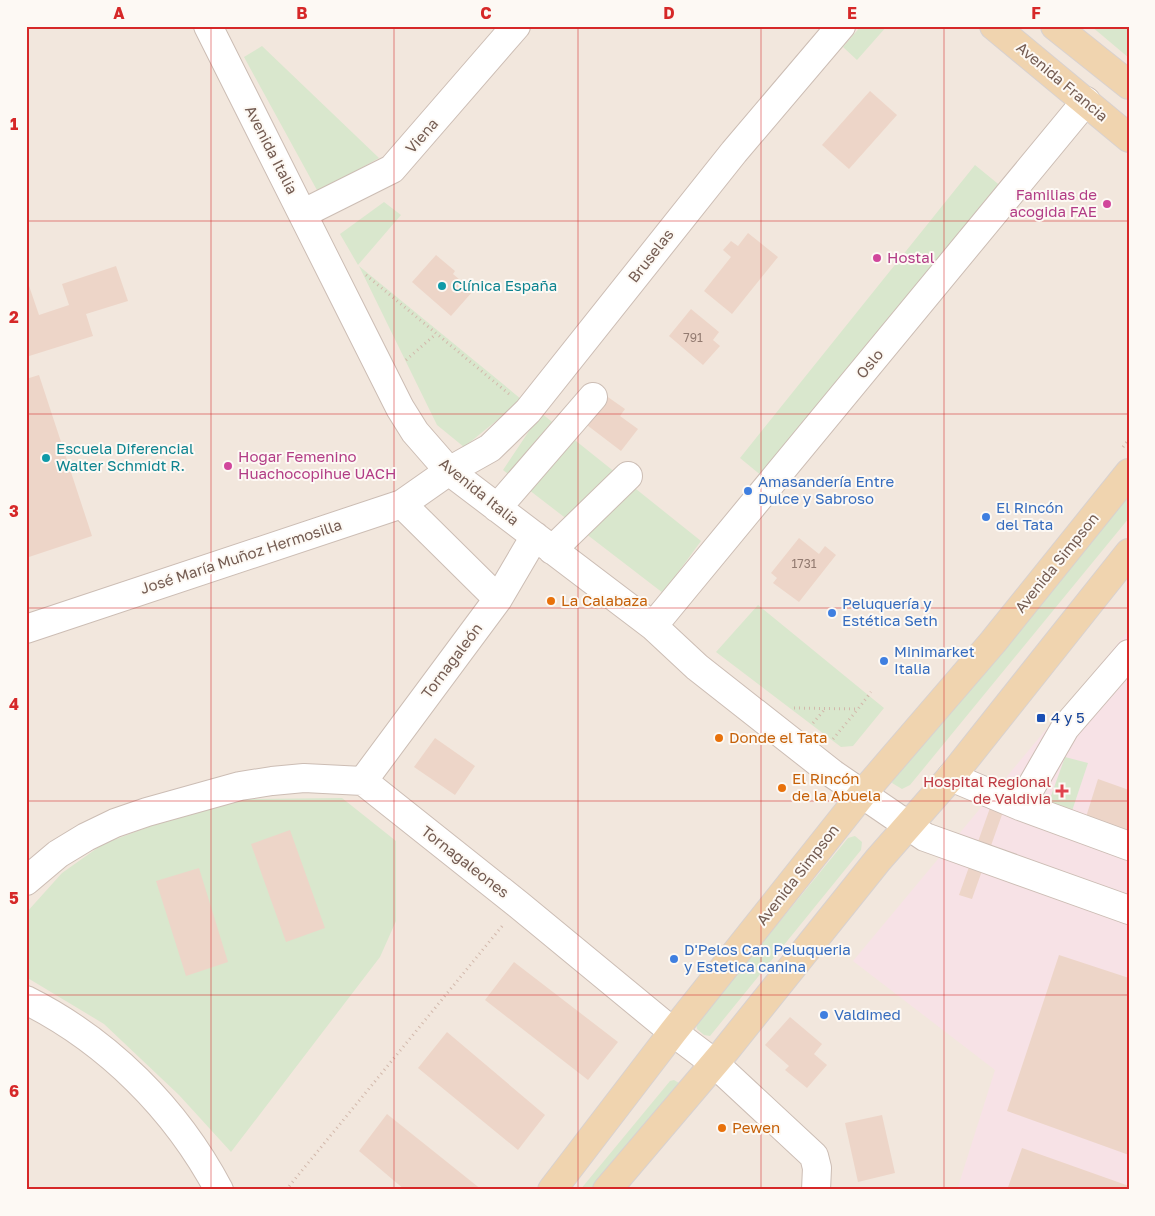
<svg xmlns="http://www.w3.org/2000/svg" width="1155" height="1216" viewBox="0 0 1155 1216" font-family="'Golos Text',sans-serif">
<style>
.residential{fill:#f2e7dd}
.medical{fill:#f7e2e6}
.green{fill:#d9e7cd}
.building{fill:#edd5c8}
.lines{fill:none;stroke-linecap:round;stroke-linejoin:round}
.minor-casing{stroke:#ccbdb4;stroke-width:30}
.major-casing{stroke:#d8d1cf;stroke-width:30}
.path{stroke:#d2b8ab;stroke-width:3;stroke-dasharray:1 4;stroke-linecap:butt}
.minor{stroke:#fff;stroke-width:28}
.major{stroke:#f0d4af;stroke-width:28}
.grid{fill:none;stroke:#d62828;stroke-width:1;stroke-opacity:0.55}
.hotel-dot{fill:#d1479c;stroke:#fdf9f4;stroke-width:2}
.culture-dot{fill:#0f9aa8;stroke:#fdf9f4;stroke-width:2}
.shop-dot{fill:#3f7fe0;stroke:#fdf9f4;stroke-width:2}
.food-dot{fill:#e8710a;stroke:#fdf9f4;stroke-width:2}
.transit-dot{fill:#1a4fb4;stroke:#fdf9f4;stroke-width:2}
.health-dot{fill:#e0444e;stroke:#fdf9f4;stroke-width:2}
.labels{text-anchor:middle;stroke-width:4;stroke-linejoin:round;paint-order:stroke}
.number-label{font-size:12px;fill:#927a70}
.street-label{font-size:15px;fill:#745c52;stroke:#fdf9f4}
.hotel-label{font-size:15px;fill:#b23c85;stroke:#fdf9f4;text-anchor:start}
.culture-label{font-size:15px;fill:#0d838f;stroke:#fdf9f4;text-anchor:start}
.shop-label{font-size:15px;fill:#366cbe;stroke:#fdf9f4;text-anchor:start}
.food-label{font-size:15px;fill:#c56008;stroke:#fdf9f4;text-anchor:start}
.transit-label{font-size:15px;fill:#164399;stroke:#fdf9f4;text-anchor:start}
.health-label{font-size:15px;fill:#be3a42;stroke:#fdf9f4;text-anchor:end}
.neatline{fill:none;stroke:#d62828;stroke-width:2}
.grid-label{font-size:16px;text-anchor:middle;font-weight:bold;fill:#d62828}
</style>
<rect width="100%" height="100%" fill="#fbf5ee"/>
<path class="residential" d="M26,26H1129V1190H26Z"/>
<path class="medical" d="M1129,630V1190H957L995,1070L853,961Z"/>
<path class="green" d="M861,26H887L857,60L843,47Z
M1091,26H1129V58Z
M262,46L379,158L318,192L244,57Z
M975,165L1008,192L768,481L740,458Z
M384,202L401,215L358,265L340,234Z
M359,266L503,384L522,400L464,447L437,425Z
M541,413L701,541L663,593L503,470Z
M1129,494V518L910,785L902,789L892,783L897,772Z
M758,605L884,708L853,746L841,747L716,652Z
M1065,757L1088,763L1071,814L1047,807Z
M342,798L396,841V921L380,957L231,1152L179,1095L104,1024L26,977V913L62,873L103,844L159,823L245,799Z
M855,836L862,842L861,850L710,1036L704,1035L697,1029L696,1024L848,838Z
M674,1080L679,1083V1090L596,1190H580L670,1081Z"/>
<path class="building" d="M870,91L897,115L849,169L822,145Z
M748,233L778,257L732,314L704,291L731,257L723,250L731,241L738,246Z
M436,255L455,271L453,274L473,291L451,316L412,282Z
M116,266L128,301L86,314L93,336L26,357V277L39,315L69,305L62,284Z
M691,309L719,332L713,340L720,346L703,365L669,336Z
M39,375L92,536L26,558V379Z
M605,395L625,409L620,416L638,429L621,451L583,422Z
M799,538L819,554L825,546L836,555L799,602L773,583L777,578L771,573Z
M435,738L475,766L455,795L414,767Z
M1001,777L1014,781L972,899L959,895Z
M1098,779L1129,790V833L1086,817Z
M290,830L325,928L286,942L251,844Z
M199,868L228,962L186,976L156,881Z
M1059,955L1129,978V1155L1007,1111Z
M514,962L618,1042L588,1080L485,1000Z
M790,1017L822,1044L814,1054L827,1065L807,1088L785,1070L789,1066L765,1045Z
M447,1032L545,1115L518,1150L418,1068Z
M387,1114L482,1190H405L359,1151Z
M882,1115L895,1173L858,1182L845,1123Z
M1022,1148L1129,1186V1190H1007Z"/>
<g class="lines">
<g class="minor-casing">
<path id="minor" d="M208,26L400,408L415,432L449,471L653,626L697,667L833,774L925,837L1129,910
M304,213L392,169L516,26
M402,504L498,599
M497,508L593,397
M552,550L628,476
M653,626L1086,101
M26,629L402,504L449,471L490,448L528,411L734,152L841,26
M951,777L1020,806L1129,846
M363,781L498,599L535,536
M1020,806L1065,728L1129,654
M26,881L58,854L86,837L115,823L147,812L240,786L272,781L304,778L363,781L519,905L673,1032L714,1063L814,1156L817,1168L816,1190
M26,1000C108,1041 176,1109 219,1190"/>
</g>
<g class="major-casing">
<path id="major" d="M994,26L1129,138
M1055,26L1129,85
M552,1190L673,1032L863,793L993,642L1129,473
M607,1190L725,1051L878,860L951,777L1129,553"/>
</g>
<path class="path" d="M366,275L509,394
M406,360L436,334
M1123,447L1129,439
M794,708L858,709L871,692
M813,723L825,709
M833,739L858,709
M286,1190L503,925"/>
<use href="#minor" class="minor"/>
<use href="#major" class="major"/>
</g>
<path class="grid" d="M211,26V1190M394,26V1190M578,26V1190M761,26V1190M944,26V1190M26,221H1129M26,414H1129M26,608H1129M26,801H1129M26,995H1129"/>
<g class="hotel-dot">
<circle cx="1107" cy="204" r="5"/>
<circle cx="877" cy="258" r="5"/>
<circle cx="228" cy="466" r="5"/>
</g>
<g class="culture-dot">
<circle cx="442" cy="286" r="5"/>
<circle cx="46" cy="458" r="5"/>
</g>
<g class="shop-dot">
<circle cx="748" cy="491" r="5"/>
<circle cx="986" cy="517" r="5"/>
<circle cx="832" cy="613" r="5"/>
<circle cx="884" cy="661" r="5"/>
<circle cx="674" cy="959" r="5"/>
<circle cx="824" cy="1015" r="5"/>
</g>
<g class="food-dot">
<circle cx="551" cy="601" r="5"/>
<circle cx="719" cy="738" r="5"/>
<circle cx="782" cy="788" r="5"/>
<circle cx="722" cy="1128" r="5"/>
</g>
<rect class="transit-dot" x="1036" y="713" width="10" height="10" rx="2.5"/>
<path class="health-dot" d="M1059.5 783.5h5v5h5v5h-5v5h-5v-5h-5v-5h5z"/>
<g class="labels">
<g class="number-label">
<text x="693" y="342">791</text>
<text x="804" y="568">1731</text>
</g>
<g class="street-label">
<text transform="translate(1062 82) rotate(40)" y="5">Avenida Francia</text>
<text transform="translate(422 136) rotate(-49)" y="5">Viena</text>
<text transform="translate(271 150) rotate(63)" y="5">Avenida Italia</text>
<text transform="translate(651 256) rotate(-52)" y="5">Bruselas</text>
<text transform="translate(870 364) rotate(-51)" y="5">Oslo</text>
<text transform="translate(479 492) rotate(39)" y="5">Avenida Italia</text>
<text transform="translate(241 557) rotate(-18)" y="5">José María Muñoz Hermosilla</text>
<text transform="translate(1057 563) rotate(-51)" y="5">Avenida Simpson</text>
<text transform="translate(452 661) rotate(-53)" y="5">Tornagaleón</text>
<text transform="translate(465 862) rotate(38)" y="5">Tornagaleones</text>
<text transform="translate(798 875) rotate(-52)" y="5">Avenida Simpson</text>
</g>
<g class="hotel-label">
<text x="1097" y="200" text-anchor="end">Familias de<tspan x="1097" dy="17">acogida FAE</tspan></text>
<text x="887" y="263">Hostal</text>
<text x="238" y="462">Hogar Femenino<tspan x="238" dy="17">Huachocopihue UACH</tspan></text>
</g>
<g class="culture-label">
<text x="452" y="291">Clínica España</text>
<text x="56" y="454">Escuela Diferencial<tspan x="56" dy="17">Walter Schmidt R.</tspan></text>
</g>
<g class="shop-label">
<text x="758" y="487">Amasandería Entre<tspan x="758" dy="17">Dulce y Sabroso</tspan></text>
<text x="996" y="513">El Rincón<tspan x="996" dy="17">del Tata</tspan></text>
<text x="842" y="609">Peluquería y<tspan x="842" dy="17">Estética Seth</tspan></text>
<text x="894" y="657">Minimarket<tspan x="894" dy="17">Italia</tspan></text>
<text x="684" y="955">D'Pelos Can Peluqueria<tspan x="684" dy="17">y Estetica canina</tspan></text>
<text x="834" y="1020">Valdimed</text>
</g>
<g class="food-label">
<text x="561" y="606">La Calabaza</text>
<text x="729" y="743">Donde el Tata</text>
<text x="792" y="784">El Rincón<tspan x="792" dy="17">de la Abuela</tspan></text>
<text x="732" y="1133">Pewen</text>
</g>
<g class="transit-label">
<text x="1051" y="723">4 y 5</text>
</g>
<g class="health-label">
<text x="1051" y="787">Hospital Regional<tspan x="1051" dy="17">de Valdivia</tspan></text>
</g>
</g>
<rect width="1155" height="1216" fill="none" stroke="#fdf9f4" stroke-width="55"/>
<rect x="28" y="28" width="1100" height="1160" class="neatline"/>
<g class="grid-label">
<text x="119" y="19">A</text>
<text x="302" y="19">B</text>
<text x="486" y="19">C</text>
<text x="669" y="19">D</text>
<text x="852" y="19">E</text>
<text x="1036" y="19">F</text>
<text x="14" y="130">1</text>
<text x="14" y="323">2</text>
<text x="14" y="517">3</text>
<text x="14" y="710">4</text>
<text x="14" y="904">5</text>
<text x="14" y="1097">6</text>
</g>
</svg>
